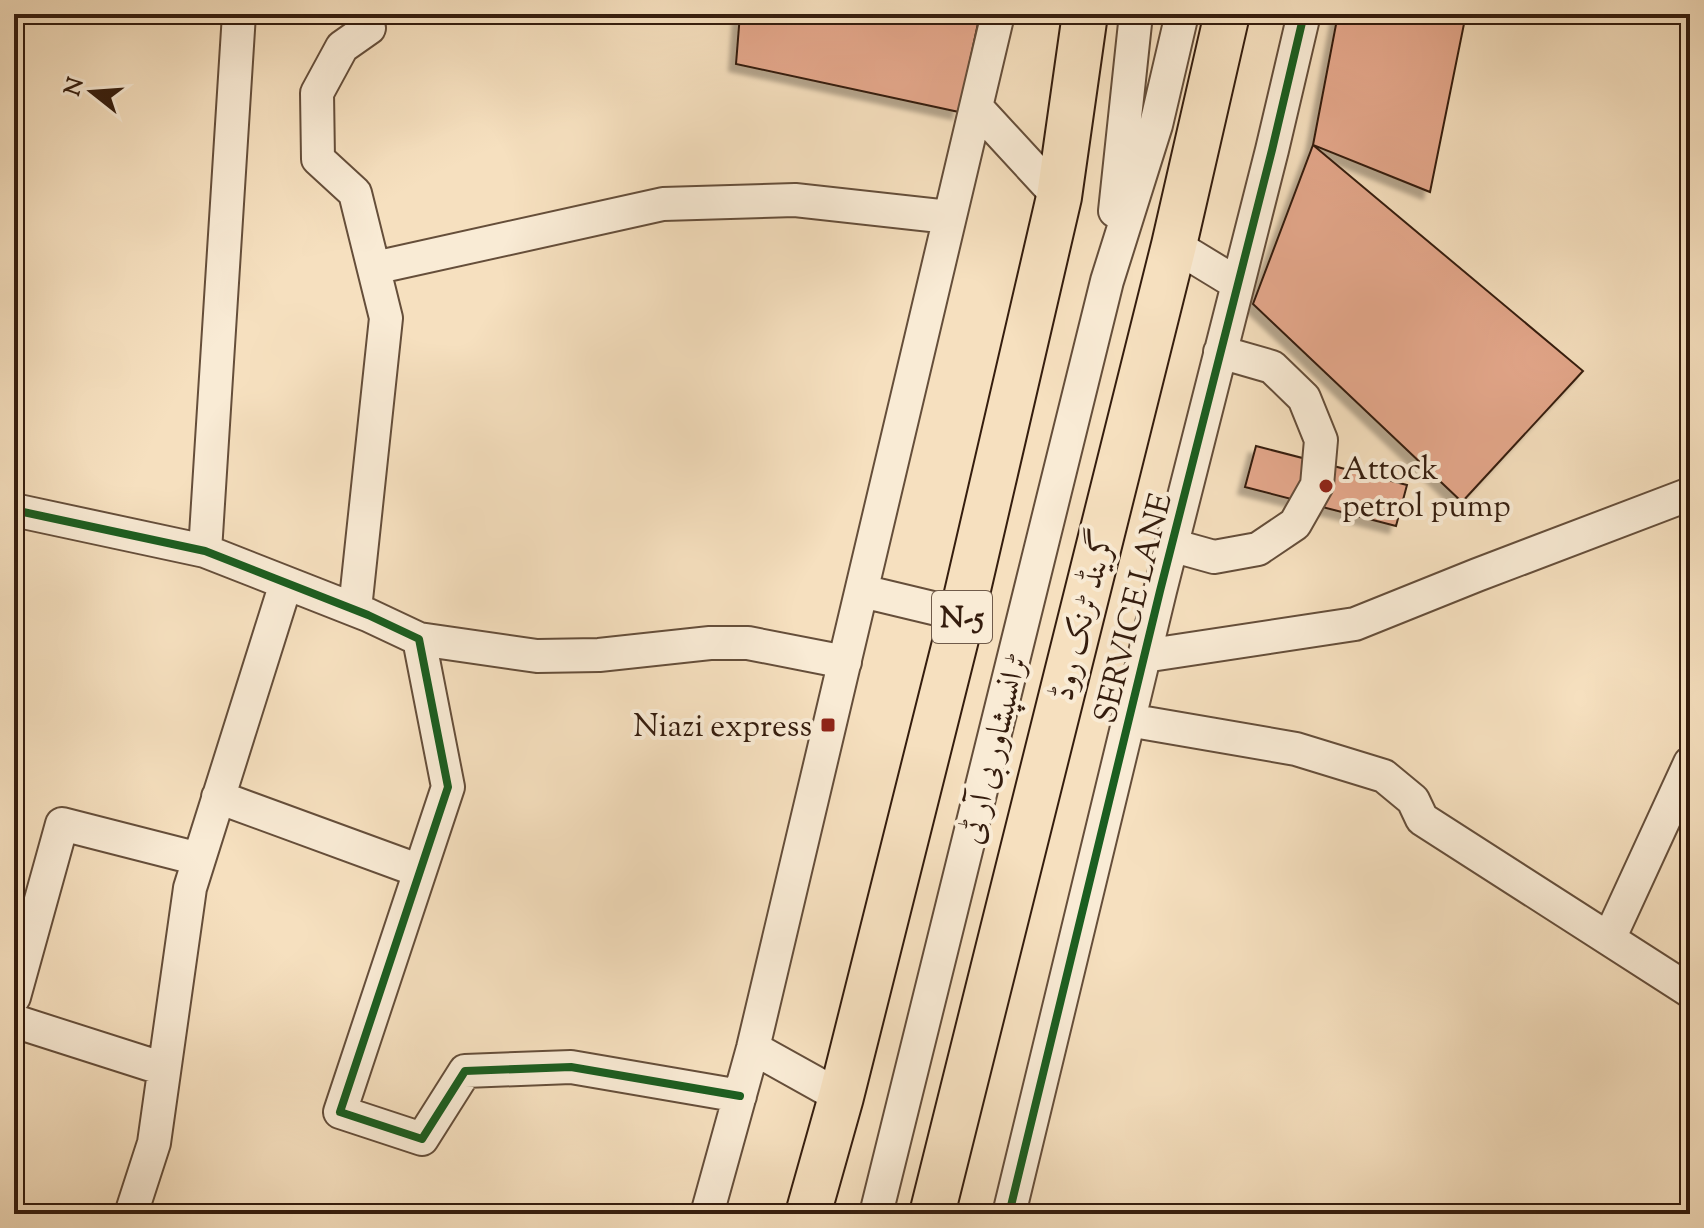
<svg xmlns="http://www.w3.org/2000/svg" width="1704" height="1228" viewBox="0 0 1704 1228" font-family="'Sorts Mill Goudy',Amiri,serif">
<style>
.building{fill:#e4a78b;stroke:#351d0e;stroke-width:2;filter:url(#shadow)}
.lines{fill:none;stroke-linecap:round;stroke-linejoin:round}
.minor-casing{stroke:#654e3a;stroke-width:36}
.highway-casing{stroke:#351d0e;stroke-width:48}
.minor{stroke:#f9ebd5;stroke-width:32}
.highway{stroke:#f6e0bf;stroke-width:44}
.cycleway-casing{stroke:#f9ebd5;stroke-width:13}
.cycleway{stroke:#1b5e20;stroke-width:8}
.poi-dot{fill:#8f2418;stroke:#f9ebd5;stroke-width:3}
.labels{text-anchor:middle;stroke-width:8;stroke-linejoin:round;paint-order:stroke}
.shield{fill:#f9ebd5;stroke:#705b4a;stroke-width:2}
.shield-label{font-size:30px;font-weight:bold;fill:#351d0e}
.poi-label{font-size:32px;fill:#351d0e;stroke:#f9ebd5;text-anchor:start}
.street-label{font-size:32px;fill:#351d0e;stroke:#f9ebd5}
</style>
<defs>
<filter id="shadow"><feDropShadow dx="-7" dy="7" stdDeviation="2" flood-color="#0004"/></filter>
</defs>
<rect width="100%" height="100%" fill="#f6e0bf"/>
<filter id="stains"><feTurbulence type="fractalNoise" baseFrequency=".0025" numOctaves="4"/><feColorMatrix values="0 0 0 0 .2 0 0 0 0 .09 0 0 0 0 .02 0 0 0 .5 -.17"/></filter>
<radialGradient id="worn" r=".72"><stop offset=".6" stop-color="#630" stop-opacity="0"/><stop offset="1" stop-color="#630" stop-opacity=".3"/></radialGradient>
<path class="building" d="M740,14H980L959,112L736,64Z
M1338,14H1466L1430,192L1313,145Z
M1313,145L1583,371L1462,502L1253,304Z
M1256,446L1407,485L1396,526L1245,487Z"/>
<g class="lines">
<g class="minor-casing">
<path id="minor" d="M977,108L1059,197
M1115,211L1136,14
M1174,245L1238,284
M374,268L663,204L795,200L949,217
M14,510L205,551L368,615L419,639L448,787L340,1112L422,1139L465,1071L571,1067L740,1096
M1171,545L1214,557L1258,549L1295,524L1317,485L1321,440L1304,398L1272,367L1220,352
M205,551L239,14
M862,591L962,615
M355,609L386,318L355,193L318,159L317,93L342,47L369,28
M419,639L537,656L599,655L710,643H748L845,662
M1144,656L1355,624L1477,575L1690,494
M1128,720L1296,749L1384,776L1413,800L1422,819L1690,991
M218,797L420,871
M1609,939L1690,763
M14,997L62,824L199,859
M14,1021L164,1069
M753,1048L841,1097
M131,1214L154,1143L190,888L286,583
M707,1214L753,1048L998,14
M876,1214L1107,281L1156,125L1182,14
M1009,1214L1160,591L1272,150L1304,14"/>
</g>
<g class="highway-casing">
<path id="highway" d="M808,1214L841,1097L962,615L1059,197L1085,14
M932,1214L1174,245L1227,14"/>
</g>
<use href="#minor" class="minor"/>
<use href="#highway" class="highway"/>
<g class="cycleway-casing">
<path id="cycleway" d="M14,510L205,551L368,615L419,639L448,787L340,1112L422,1139L465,1071L571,1067L740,1096
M1009,1214L1160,591L1272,150L1304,14"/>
</g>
<use href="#cycleway" class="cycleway"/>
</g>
<g class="poi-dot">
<circle cx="1326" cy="486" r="8"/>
<rect x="820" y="717" width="16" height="16" rx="4"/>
</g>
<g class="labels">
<rect class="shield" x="932" y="591" width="60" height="52" rx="6"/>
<g class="shield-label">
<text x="962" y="627">N-5</text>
</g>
<g class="poi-label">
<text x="1342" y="479">Attock<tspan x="1342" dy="37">petrol pump</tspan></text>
<text x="812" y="736" text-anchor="end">Niazi express</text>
</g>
<g class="street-label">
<text transform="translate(1132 608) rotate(-76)" y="11">SERVICE LANE</text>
<text transform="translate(1082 615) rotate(-76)" y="11">گرینڈ ٹرنک روڈ</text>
<text transform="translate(993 748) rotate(-76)" y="11">ٹرانسپشاور بی آر ٹی</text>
</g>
</g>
<rect width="1704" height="1228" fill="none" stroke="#f6e0bf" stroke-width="48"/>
<rect x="16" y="16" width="1672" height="1196" fill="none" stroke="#351d0e" stroke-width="4"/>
<rect x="24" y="24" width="1656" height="1180" fill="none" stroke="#351d0e" stroke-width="2"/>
<g transform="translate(92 92) rotate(287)" stroke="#f9ebd5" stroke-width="6" paint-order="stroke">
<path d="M0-6L14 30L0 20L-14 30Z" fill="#351d0e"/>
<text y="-12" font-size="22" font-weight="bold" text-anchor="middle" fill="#351d0e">N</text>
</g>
<rect width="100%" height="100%" filter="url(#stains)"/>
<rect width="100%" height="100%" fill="url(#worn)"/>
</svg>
